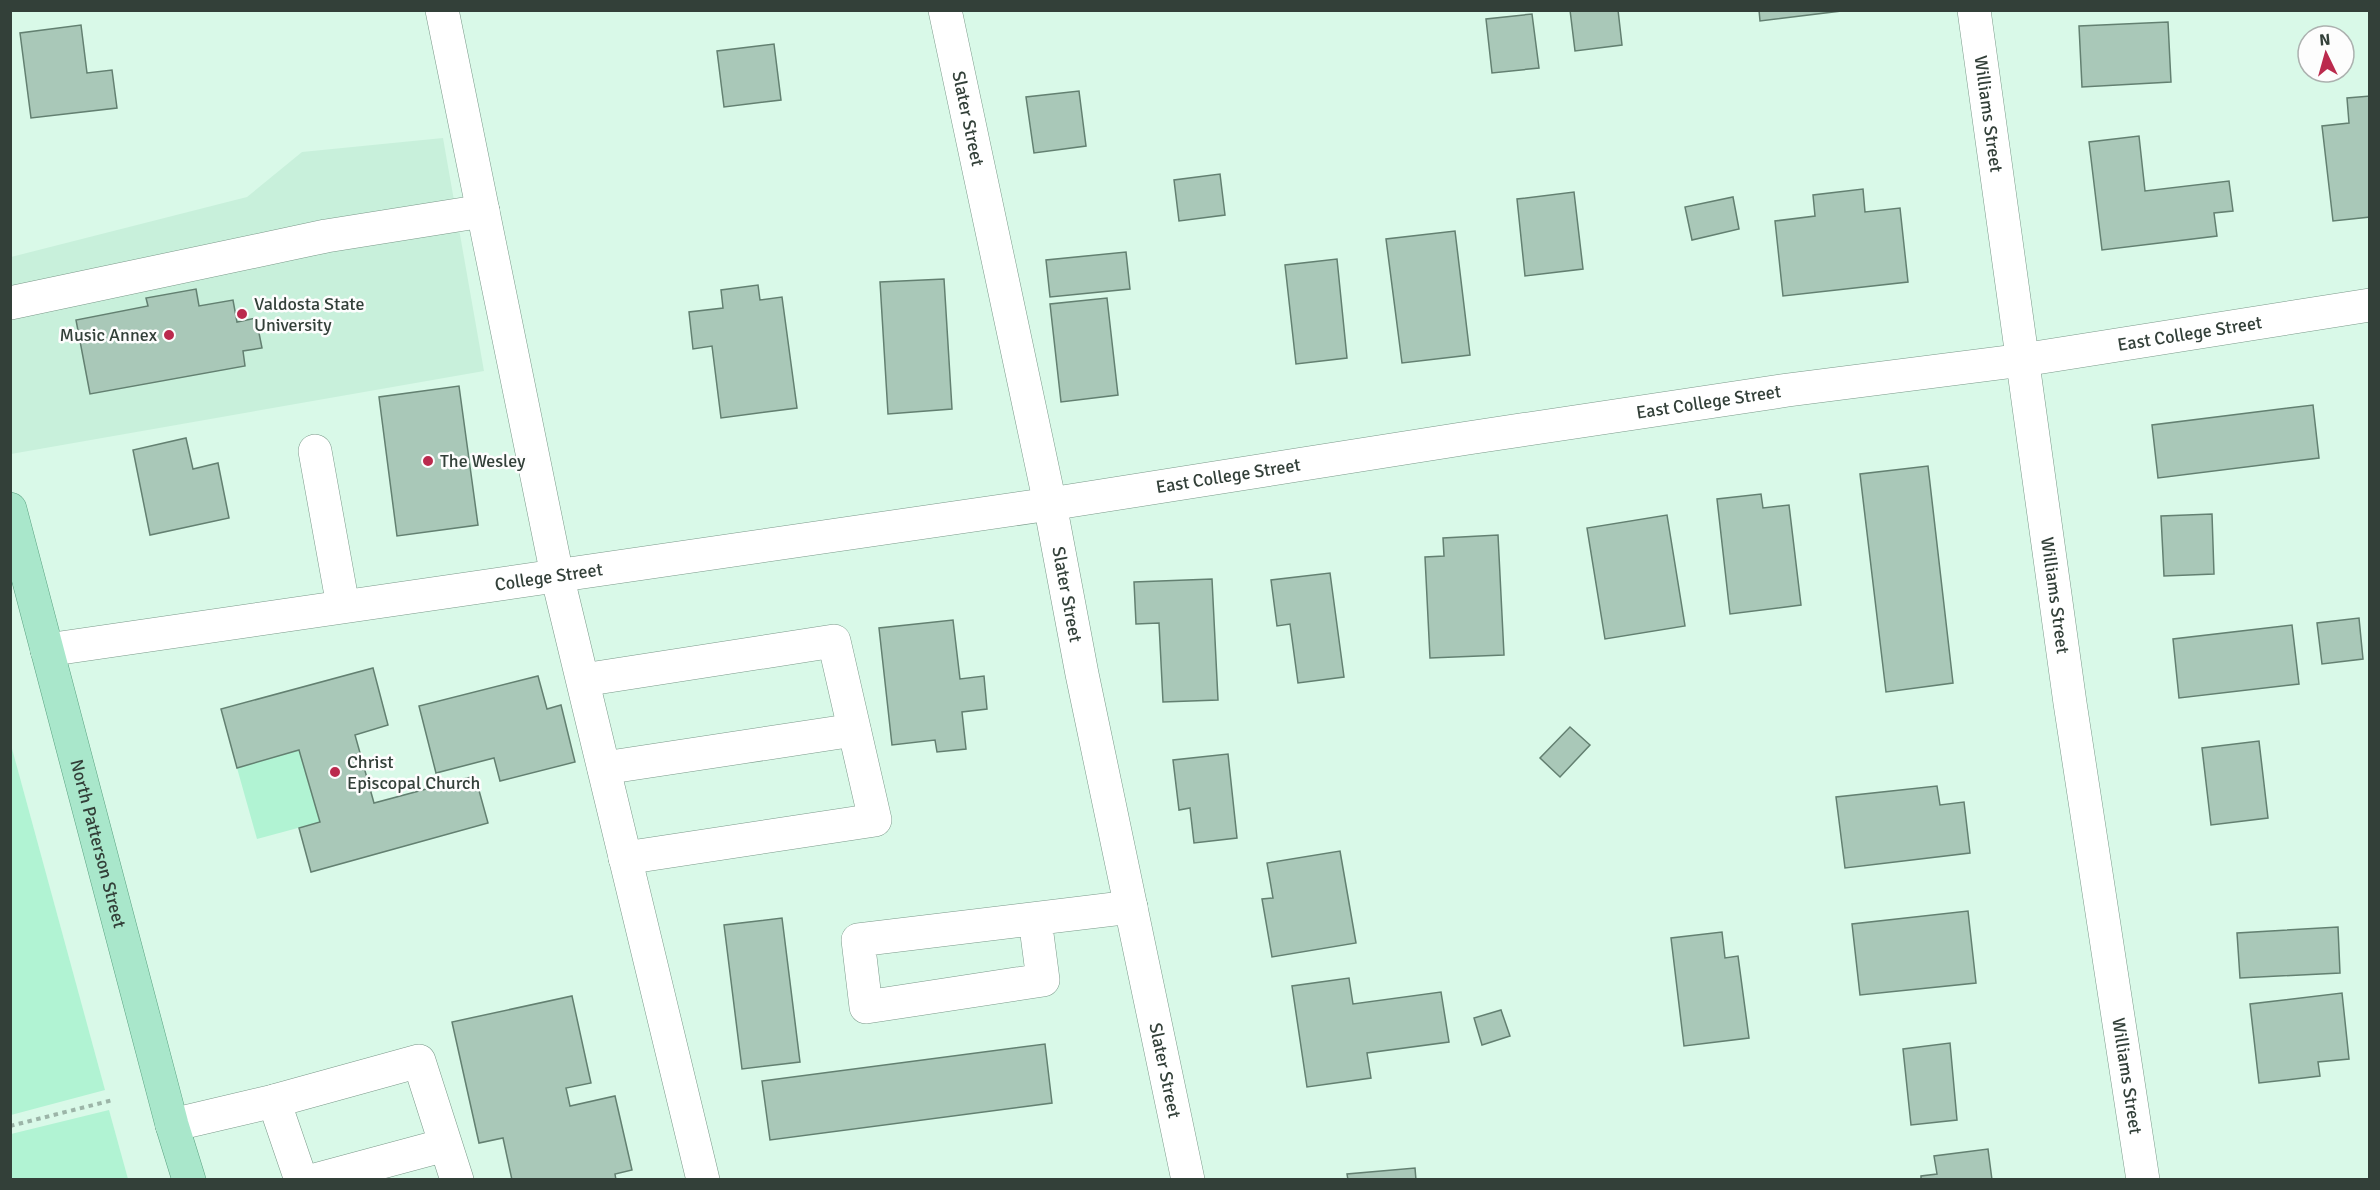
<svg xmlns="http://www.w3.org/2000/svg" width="2380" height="1190" font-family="Signika,sans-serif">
<rect width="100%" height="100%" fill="#d9f9e8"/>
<polygon fill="#c8f0db" points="443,138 484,371 11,454 11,257 247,197 302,152"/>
<g fill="#b1f3d3">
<polygon points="11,745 105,1090 11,1115 10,1115"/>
<polygon points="299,750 320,822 257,839 237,768"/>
<polygon points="109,1110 128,1179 11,1179 11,1134"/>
</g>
<g fill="#a9c8b8" stroke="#638071" stroke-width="1.5">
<polygon points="1570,10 1618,10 1622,45 1575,51"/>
<polygon points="1759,10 1841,10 1841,11 1760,21"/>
<polygon points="1532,14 1539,68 1492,73 1486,19"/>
<polygon points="2168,22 2171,82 2082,87 2079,26"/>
<polygon points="81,25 87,73 112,70 117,108 31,118 20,33"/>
<polygon points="774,44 781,100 724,107 717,51"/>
<polygon points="1079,91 1086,146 1034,153 1026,97"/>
<polygon points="2370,96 2370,217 2333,221 2322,126 2349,123 2347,98"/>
<polygon points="2139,136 2145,191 2229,181 2233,211 2214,213 2217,236 2102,250 2089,142"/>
<polygon points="1220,174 1225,215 1179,221 1174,180"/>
<polygon points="1863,189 1865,212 1900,208 1908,282 1783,296 1775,221 1815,216 1813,195"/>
<polygon points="1574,192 1583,269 1525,276 1517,199"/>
<polygon points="1733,197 1739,229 1692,240 1685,207"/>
<polygon points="1455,231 1470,355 1402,363 1386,239"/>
<polygon points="1126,252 1130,289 1050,297 1046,260"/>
<polygon points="1337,259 1347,358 1296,364 1285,265"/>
<polygon points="944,279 952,409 888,414 880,282"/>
<polygon points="758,285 760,300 782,297 797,408 721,418 712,346 693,349 689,312 723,308 721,290"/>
<polygon points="196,289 199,306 233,300 237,322 256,318 262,348 243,351 245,366 90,394 76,320 148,306 146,298"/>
<polygon points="1107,298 1118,395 1061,402 1050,304"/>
<polygon points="459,386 478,525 397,536 379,397"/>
<polygon points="2313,405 2319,458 2158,478 2152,425"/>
<polygon points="186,438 193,469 218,463 229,518 150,535 133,450"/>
<polygon points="1928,466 1953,683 1886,692 1860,474"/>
<polygon points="1761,494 1763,508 1789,505 1801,605 1730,614 1717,499"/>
<polygon points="2212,514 2214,574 2164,576 2161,516"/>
<polygon points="1667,515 1685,626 1605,639 1587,528"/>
<polygon points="1498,535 1504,655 1430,658 1425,557 1444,556 1443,538"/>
<polygon points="1330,573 1344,677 1298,683 1290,624 1277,626 1271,580"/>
<polygon points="1212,579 1218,700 1163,702 1159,623 1136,624 1134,582"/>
<polygon points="2359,618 2363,659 2322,664 2317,623"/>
<polygon points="953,620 960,679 984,676 987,709 962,712 966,749 937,752 935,740 892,745 879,628"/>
<polygon points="2292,625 2299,684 2179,698 2173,639"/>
<polygon points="373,668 388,725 355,735 374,803 475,776 488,823 311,872 299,828 320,822 299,750 237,768 221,709"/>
<polygon points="538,676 547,709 561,705 575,762 500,781 494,758 436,773 419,706"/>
<polygon points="1570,727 1590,745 1560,777 1540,758"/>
<polygon points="2259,741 2268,818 2211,825 2202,748"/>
<polygon points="1228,754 1237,838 1194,843 1190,808 1179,810 1173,760"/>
<polygon points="1937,786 1940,805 1964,802 1970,853 1845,868 1836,797"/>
<polygon points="1340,851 1356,943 1272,957 1262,899 1273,898 1267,863"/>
<polygon points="1968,911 1976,983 1860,995 1852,924"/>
<polygon points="782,918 800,1062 742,1069 724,925"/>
<polygon points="2338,927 2340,973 2240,978 2237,933"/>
<polygon points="1722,932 1725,958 1738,956 1749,1038 1684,1046 1671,938"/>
<polygon points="1349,978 1353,1004 1441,992 1449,1042 1367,1053 1371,1078 1307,1087 1292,986"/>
<polygon points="2342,993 2349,1059 2318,1062 2320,1076 2259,1083 2250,1004"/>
<polygon points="572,996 591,1083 566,1088 570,1106 615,1096 632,1170 615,1174 616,1180 512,1180 503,1138 479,1143 452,1022"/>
<polygon points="1501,1010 1510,1036 1482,1045 1474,1018"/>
<polygon points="1950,1043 1957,1120 1911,1125 1903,1049"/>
<polygon points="1045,1044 1052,1103 770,1140 762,1081"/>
<polygon points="1988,1149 1992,1180 1921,1180 1921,1176 1937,1174 1934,1156"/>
<polygon points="1415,1168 1416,1180 1348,1180 1347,1174"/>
</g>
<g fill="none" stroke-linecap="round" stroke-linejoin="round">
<defs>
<g id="minor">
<polyline points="442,10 557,575 703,1180"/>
<path id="s1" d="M945,10l105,494 32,170 106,506"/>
<path id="s2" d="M1974,10l96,693 73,477"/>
<polyline points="10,303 326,236 483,211"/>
<polyline points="315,451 343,606"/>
<path id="s3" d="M47,650l1003,-146 418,-66 320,-48 235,-30 347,-55"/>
<polyline points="583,680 834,641 875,820 625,858"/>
<polyline points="604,768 854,730"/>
<polyline points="1035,919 1043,980 866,1007 858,940 1131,907"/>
<polyline points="274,1101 301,1180"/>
<polyline points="172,1125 274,1101 419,1061 457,1180"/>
<polyline points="315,1180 445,1145"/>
</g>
<g id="major">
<path id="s4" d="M10,509l162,616 17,55"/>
</g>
</defs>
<use href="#minor" stroke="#7b998a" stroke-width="34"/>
<use href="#major" stroke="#5ba282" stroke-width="34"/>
<polyline stroke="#9cb5a8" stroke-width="4" stroke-dasharray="4.5 4.5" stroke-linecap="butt" points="10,1126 113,1100"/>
<use href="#minor" stroke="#fff" stroke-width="33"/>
<use href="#major" stroke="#a9e7cb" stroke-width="33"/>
</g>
<g fill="#bb2a4d" stroke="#fdfdfd" stroke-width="2">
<circle cx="242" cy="314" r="6"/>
<circle cx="169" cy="335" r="6"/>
<circle cx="428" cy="461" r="6"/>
<circle cx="335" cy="772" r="6"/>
</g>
<g text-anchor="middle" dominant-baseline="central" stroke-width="5" stroke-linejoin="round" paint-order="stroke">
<g font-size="18" fill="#334039" stroke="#fdfdfd">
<text stroke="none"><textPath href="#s2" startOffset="105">Williams Street</textPath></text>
<text stroke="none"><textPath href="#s1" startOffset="111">Slater Street</textPath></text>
<text stroke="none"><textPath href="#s3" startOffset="2166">East College Street</textPath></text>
<text stroke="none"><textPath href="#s3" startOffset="1680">East College Street</textPath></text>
<text stroke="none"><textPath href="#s3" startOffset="1194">East College Street</textPath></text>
<text stroke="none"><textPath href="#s3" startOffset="507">College Street</textPath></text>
<text stroke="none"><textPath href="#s1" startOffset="597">Slater Street</textPath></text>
<text stroke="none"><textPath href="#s2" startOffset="591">Williams Street</textPath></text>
<text stroke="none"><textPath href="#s4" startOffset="346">North Patterson Street</textPath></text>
<text stroke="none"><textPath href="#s1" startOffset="1083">Slater Street</textPath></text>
<text stroke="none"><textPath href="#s2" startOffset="1077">Williams Street</textPath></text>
</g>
<g font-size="18" fill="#334039" stroke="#fdfdfd" text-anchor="start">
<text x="254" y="304">Valdosta State<tspan x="254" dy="21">University</tspan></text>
<text x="157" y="335" text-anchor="end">Music Annex</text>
<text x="440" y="461">The Wesley</text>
<text x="347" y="762">Christ<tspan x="347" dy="21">Episcopal Church</tspan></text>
</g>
</g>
<rect width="2380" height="1190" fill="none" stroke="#334039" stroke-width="24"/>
<g transform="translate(2326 54) rotate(355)"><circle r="28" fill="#fdfdfd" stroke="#acb1af" stroke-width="1.5"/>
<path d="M0-4.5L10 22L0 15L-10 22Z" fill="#bb2a4d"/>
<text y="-9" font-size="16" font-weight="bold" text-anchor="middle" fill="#334039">N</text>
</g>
</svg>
